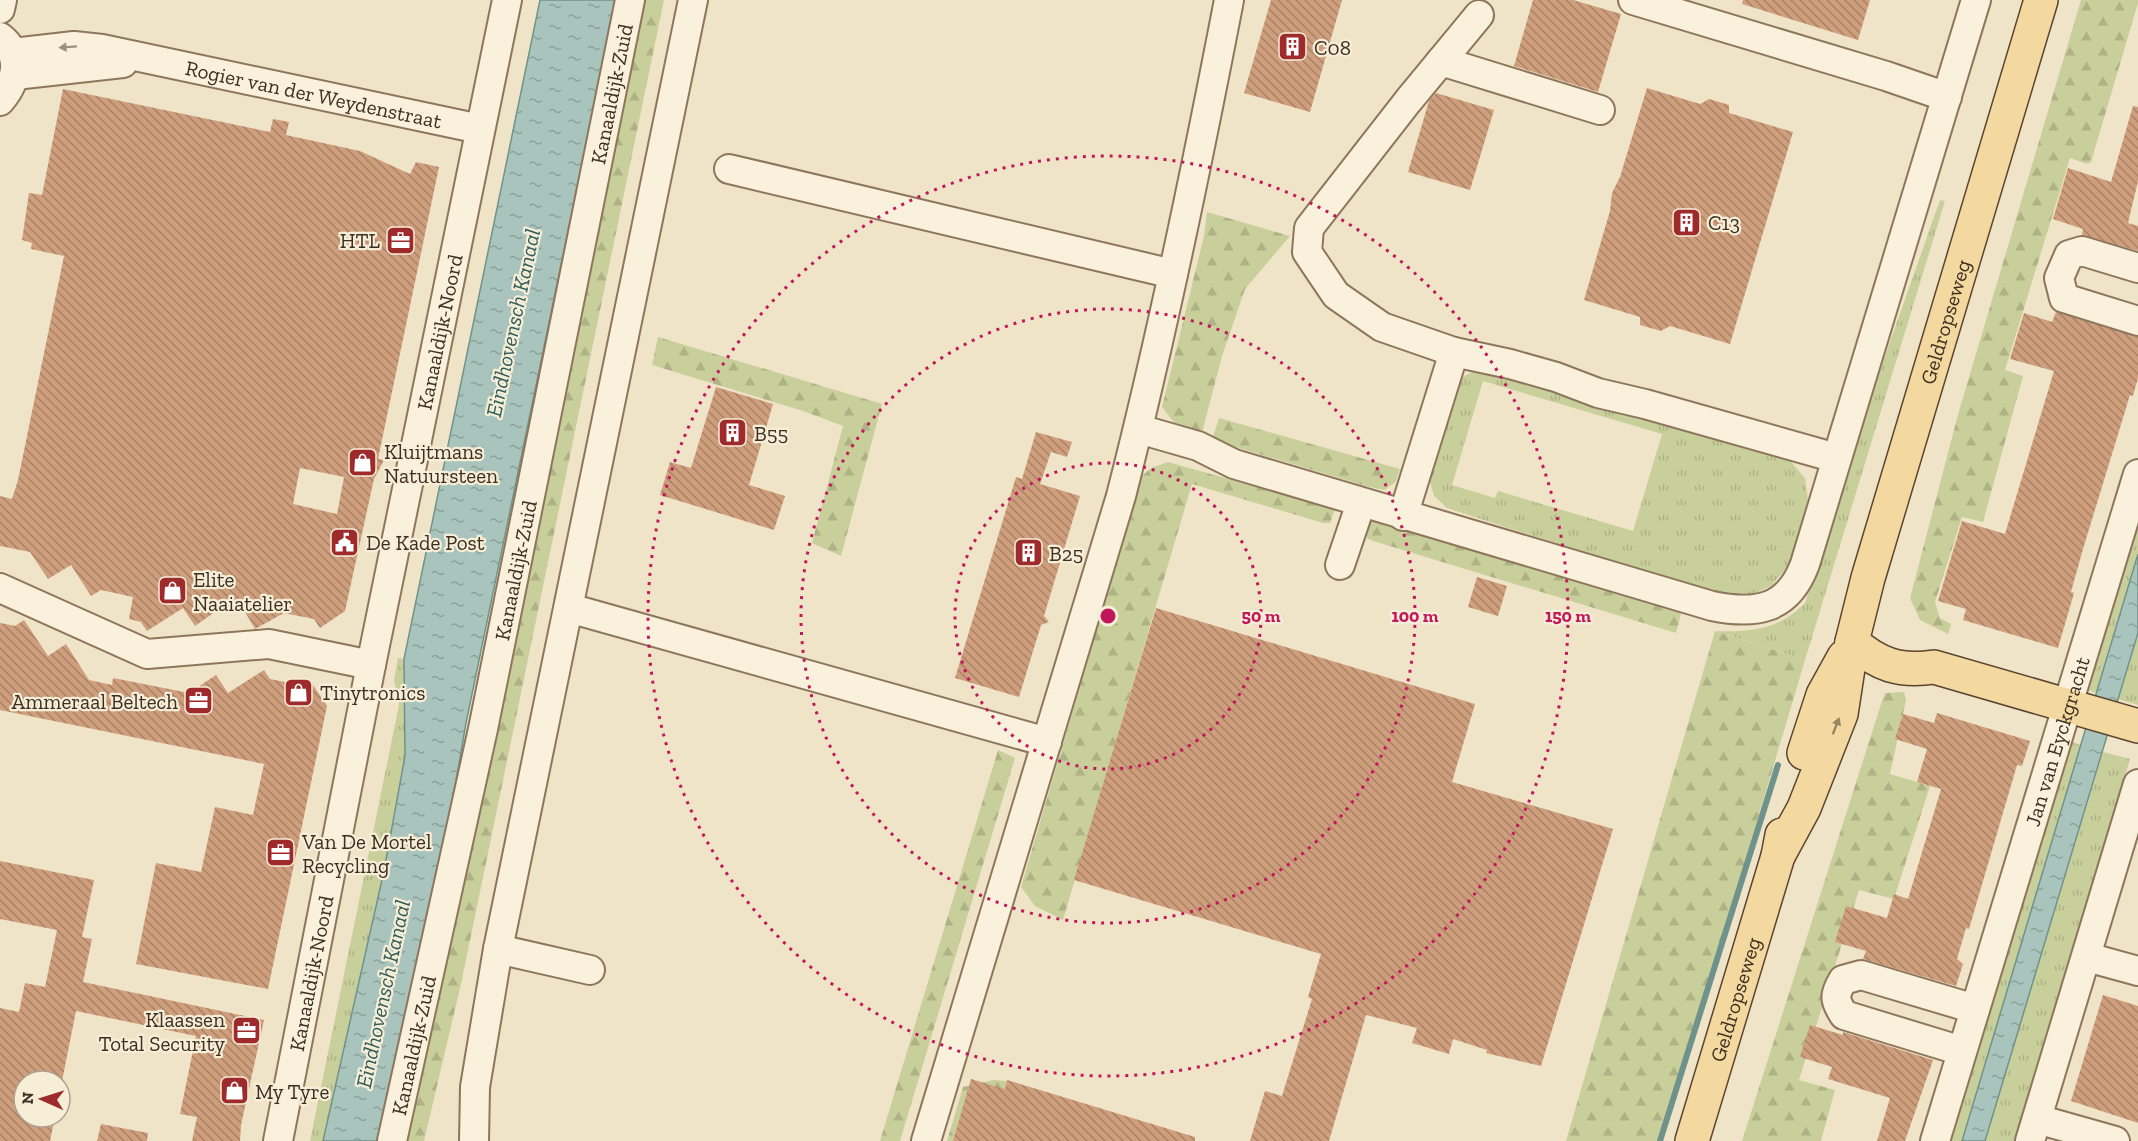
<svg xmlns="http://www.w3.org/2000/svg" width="2138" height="1141" font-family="'Zilla Slab',serif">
<defs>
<pattern id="grass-tufts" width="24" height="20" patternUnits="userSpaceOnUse" patternTransform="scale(1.5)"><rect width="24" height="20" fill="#c9cf9b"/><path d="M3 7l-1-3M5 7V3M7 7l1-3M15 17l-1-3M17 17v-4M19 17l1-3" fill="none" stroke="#aeb285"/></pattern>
<pattern id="forest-firs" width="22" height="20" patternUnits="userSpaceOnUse" patternTransform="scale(1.5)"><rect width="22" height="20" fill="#c9cf9b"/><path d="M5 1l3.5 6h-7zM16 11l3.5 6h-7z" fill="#aeb285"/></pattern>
<pattern id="water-ripples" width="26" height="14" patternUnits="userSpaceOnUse" patternTransform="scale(1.5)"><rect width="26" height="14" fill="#a9c4bc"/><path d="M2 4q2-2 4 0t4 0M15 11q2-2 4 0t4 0" fill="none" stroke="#8ba098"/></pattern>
<pattern id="building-back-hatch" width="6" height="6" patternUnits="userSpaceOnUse" patternTransform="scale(1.5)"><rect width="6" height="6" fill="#cf9f7d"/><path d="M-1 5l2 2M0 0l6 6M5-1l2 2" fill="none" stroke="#a98266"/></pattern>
</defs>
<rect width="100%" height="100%" fill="#f0e4c8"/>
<g fill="url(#grass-tufts)" fill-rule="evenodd">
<path d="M1940,200l5,1 -140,459 -90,-29c37,1 63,-1 90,-28l62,-196z"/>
<path d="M1483,367l287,83 21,12 14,16 3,22 -17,63 -20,23 -18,8 -19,5 -23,-5 -264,-86 -13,-12 -7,-25 27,-85 10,-10zM1483,381l179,53 -29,97 -135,-40 -3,7 -43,-13z"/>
<polygon points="2138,491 2138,554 2097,693 2083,689"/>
<polygon points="2138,633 2138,705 2118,699"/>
<polygon points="398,658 404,659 405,756 384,871 323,1141 310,1141 399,705 394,680"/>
<polygon points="2069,741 2081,745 1962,1141 1943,1141"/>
<polygon points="2103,752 2130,759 2016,1141 1985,1141"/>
</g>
<g fill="url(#forest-firs)">
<polygon points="638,0 664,0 461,984 424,1141 399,1141"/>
<polygon points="2081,0 2138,0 2138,3 2091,162 2087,164 2070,158 2005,370 2023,376 1983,522 1962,517 1935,602 1940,618 1951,624 1948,634 1920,620 1910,598 1959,411"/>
<polygon points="1207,212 1290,236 1245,289 1222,356 1202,433 1179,429 1162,407 1204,236"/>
<polygon points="658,337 882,404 841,556 812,543 843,426 803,411 652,365"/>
<polygon points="1219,418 1400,469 1396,481 1385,490 1369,487 1212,440"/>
<polygon points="1168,462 1335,509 1330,523 1323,523 1192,484 1063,920 1035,906 1021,887 1142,476 1151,468"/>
<polygon points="1370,518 1682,610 1676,633 1370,540 1367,538 1366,530"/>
<polygon points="1715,631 1805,660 1662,1141 1566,1141"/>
<polygon points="1904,692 1906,700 1890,774 1930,786 1894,899 1859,890 1799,1080 1835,1090 1821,1141 1742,1141 1881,704 1885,693"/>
<polygon points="998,750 1015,758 900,1141 880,1141"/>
<polygon points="993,1080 1007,1081 989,1141 947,1141 963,1087"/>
</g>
<g fill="url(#water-ripples)" stroke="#6f938a" stroke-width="1.5">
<polygon points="540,0 616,0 466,723 436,898 377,1141 323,1141 384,871 405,756 404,659"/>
<polygon points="2138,554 2138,633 1985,1141 1962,1141"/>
</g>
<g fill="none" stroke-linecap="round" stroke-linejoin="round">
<polyline stroke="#6f938a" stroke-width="6" points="1660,1141 1778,765"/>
</g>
<g fill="url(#building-back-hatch)" fill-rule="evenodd">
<polygon points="1271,0 1342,0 1310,112 1244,93"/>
<polygon points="1533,0 1573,0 1621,14 1598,92 1514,66"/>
<polygon points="1743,0 1870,0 1858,40 1742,4"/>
<polygon points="1647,88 1700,104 1709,99 1729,105 1729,113 1793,132 1730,344 1670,326 1661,331 1640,325 1640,317 1584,300 1610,211 1612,193 1620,177"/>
<path d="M63,89l207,43 3,-13 16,3 -3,13 74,16 50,23 6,-12 23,5 -61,292 6,1 -10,19 -29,132 -25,17 -6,-9 -30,-6 -29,16 -10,-17 -23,-5 -27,19 -12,-18 -36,23 -6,-9 -12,-3 4,-22 -32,-7 -10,6 -20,-31 -23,14 -18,-27 -30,-6v-50l12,3 6,-19 46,-224 -33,-7 1,-6 -10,-3 7,-47 13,2zM300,468l44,9 -7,37 -44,-10z"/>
<polygon points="1436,93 1494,110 1470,190 1408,172 1429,101"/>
<polygon points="2133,106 2138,107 2138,181 2128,223 2138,226 2138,251 2082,235 2083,229 2053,219 2068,168 2111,182"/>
<polygon points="2056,312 2138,337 2138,378 2133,396 2130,395 2083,549 2071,592 2074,593 2058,648 1963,620 1966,609 1938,601 1962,521 2005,534 2054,371 2010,359 2024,313 2052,322"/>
<polygon points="716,387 773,404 749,485 785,496 774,530 660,495 670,462 691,468"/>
<polygon points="1036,432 1072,442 1067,457 1051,452 1040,484 1080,496 1044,616 1049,622 1041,625 1019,697 955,678 1016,477 1022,479"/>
<polygon points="1477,577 1507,586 1498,616 1468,607"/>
<polygon points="1156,608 1475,704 1452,782 1613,829 1541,1066 1486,1053 1487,1050 1453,1039 1449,1054 1412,1043 1417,1028 1366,1015 1329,1141 1250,1141 1265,1091 1282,1096 1312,999 1308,997 1321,954 1074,880"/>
<polygon points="24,620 48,656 66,644 89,680 112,685 113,678 189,693 216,675 228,693 264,670 270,679 300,685 309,679 327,706 268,989 136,964 156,863 201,872 215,807 253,815 264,764 0,710 0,623 15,626"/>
<polygon points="1937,713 2030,741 2022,766 2017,765 1969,929 1966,928 1957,959 1963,964 1956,986 1863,959 1866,951 1835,942 1846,906 1887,918 1894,894 1908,899 1941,789 1917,782 1927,749 1895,739 1903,714 1934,723"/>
<polygon points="0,861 94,880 82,937 92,939 83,982 264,1020 241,1125 240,1141 192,1141 197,1117 180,1114 196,1036 76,1011 62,1081 24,1081 24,1117 55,1117 50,1141 0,1141 0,1008 19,1012 25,983 45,987 57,930 0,919"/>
<polygon points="2103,995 2138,1006 2138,1123 2071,1101"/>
<polygon points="1810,1025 1843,1035 1843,1032 1933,1060 1905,1141 1877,1141 1890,1098 1828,1079 1832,1067 1800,1057"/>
<polygon points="971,1079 1005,1089 1007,1080 1195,1137 1195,1141 953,1141"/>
<polygon points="101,1124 148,1133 147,1141 97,1141"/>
</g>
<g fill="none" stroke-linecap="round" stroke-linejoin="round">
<defs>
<g id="minor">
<polyline points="1633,0 1886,76 1947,97"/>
<polyline points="0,9 2,0"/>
<polyline points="1479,15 1408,101 1309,228 1307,252 1336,295 1382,327 1454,352 1510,364 1556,377 1598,393 1645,404 1836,458"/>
<path d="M0,37c23,18 17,44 0,64"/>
<path id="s1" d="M13,53l61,-7 28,3 378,80"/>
<polyline points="1441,61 1600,110"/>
<polyline points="15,75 123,63"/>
<polyline points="729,169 1173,274"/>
<polyline points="2138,268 2082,251 2069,255 2059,278 2064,298 2138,321"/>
<path d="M1139,429l59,17 36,18 478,142c44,9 76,4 93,-42l171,-564"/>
<polyline points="1403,516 1454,352"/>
<polyline points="1340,565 1361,503"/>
<polyline points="0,588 147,654 269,644 371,665"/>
<polyline points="569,608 1047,742"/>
<polyline points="498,949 590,970"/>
<polyline points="2087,957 2138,971"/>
<path d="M1962,1051l-118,-36c-10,-15 -10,-20 -1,-35l18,-5 114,34"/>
<polyline points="2037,1119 2115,1141"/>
<path id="s2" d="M278,1141l93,-476 136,-665"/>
<path id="s3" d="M392,1141l91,-412 147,-729"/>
<polyline points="474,1141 475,1087 498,949 693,0"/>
<path d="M926,1141l195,-645c42,-164 76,-330 108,-496"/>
<path id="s4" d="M1935,1141l203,-667"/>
<polyline points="2030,1141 2138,784"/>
</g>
<g id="major">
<path d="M1852,642c27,23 47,30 82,25l204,59"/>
<polyline points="1804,753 1823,695 1844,657"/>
<path id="s5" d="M1778,856l26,-48 37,-94 11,-72 16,-64 173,-578"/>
<path id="s6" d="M1692,1141l86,-285 4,-21"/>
</g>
</defs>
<use href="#minor" stroke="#8d765c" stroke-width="32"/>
<use href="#major" stroke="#5b4430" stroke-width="36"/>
<use href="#minor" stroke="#faf1dc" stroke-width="28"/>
<use href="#major" stroke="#f3d9a0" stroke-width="33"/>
</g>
<defs><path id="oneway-solid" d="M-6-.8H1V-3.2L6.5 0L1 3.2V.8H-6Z" transform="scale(1.5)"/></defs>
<use fill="#9c907e" href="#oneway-solid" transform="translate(68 47) rotate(176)"/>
<use fill="#988460" href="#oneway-solid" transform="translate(1836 726) rotate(-69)"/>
<g fill="none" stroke="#c2185b" stroke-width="3" stroke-dasharray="3 6">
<circle cx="1108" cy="616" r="153"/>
<circle cx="1108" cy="616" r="307"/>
<circle cx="1108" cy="616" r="460"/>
</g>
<defs>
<symbol id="building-square" viewBox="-11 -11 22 22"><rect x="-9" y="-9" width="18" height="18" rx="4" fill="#9e2a2b" stroke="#f7eed8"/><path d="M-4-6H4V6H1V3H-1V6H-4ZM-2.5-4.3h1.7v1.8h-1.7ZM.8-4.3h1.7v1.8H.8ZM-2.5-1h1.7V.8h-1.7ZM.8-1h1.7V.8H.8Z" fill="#fff"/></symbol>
<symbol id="office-square" viewBox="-11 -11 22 22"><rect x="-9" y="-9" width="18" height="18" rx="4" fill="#9e2a2b" stroke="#f7eed8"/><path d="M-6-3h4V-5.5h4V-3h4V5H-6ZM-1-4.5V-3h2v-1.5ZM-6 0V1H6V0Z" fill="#fff"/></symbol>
<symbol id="shop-square" viewBox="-11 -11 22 22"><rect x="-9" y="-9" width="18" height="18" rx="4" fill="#9e2a2b" stroke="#f7eed8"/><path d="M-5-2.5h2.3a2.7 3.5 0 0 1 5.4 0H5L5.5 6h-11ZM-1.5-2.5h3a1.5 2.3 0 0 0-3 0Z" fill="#fff"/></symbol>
<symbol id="civic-square" viewBox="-11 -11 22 22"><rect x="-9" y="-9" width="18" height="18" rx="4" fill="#9e2a2b" stroke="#f7eed8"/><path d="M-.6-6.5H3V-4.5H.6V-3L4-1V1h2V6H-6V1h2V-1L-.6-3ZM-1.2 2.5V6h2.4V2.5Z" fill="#fff"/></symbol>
</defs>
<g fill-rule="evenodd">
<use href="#building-square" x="1276" y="30" width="33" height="33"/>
<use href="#building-square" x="1670" y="206" width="33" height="33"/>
<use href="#office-square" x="384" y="224" width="33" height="33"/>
<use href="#building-square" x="716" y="416" width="33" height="33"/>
<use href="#shop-square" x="346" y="446" width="33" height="33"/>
<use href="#civic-square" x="328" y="526" width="33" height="33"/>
<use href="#building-square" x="1012" y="536" width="33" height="33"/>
<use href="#shop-square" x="156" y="574" width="33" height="33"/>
<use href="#shop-square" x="282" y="676" width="33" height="33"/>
<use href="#office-square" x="182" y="684" width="33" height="33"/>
<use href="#office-square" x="264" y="836" width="33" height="33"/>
<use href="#office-square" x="230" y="1014" width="33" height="33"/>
<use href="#shop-square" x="218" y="1074" width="33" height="33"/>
</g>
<g text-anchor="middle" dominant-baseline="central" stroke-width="4.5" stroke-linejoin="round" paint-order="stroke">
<g font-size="21" fill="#3d2e20" stroke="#f7eed8" text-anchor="start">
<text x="1314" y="47">C08</text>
<text x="1708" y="222">C13</text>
<text x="380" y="240" text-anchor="end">HTL</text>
<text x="754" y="433">B55</text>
<text x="384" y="451">Kluijtmans<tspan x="384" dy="24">Natuursteen</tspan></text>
<text x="366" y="542">De Kade Post</text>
<text x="1049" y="553">B25</text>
<text x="193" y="579">Elite<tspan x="193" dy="24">Naaiatelier</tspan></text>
<text x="320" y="692">Tinytronics</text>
<text x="178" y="701" text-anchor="end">Ammeraal Beltech</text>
<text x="302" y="841">Van De Mortel<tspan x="302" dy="24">Recycling</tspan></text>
<text x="225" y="1019" text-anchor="end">Klaassen<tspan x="225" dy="24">Total Security</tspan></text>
<text x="255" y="1091">My Tyre</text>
</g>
<g font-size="21" fill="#3d2e20" stroke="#f7eed8">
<text stroke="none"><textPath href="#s1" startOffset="306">Rogier van der Weydenstraat</textPath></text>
<text stroke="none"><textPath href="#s3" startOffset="1070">Kanaaldijk-Zuid</textPath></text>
<text stroke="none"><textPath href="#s5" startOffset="562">Geldropseweg</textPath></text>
<text stroke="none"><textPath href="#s2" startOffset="825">Kanaaldijk-Noord</textPath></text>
<text stroke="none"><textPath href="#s3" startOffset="584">Kanaaldijk-Zuid</textPath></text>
<text stroke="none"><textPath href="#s4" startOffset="418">Jan van Eyckgracht</textPath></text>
<text stroke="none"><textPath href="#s2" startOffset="171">Kanaaldijk-Noord</textPath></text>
<text stroke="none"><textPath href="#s6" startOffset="148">Geldropseweg</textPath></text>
<text stroke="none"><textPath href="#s3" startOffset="98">Kanaaldijk-Zuid</textPath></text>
</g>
<g font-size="22" font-style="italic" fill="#2f5d5a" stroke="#f7eed8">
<text transform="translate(513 323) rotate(-78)">Eindhovensch Kanaal</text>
<text transform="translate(383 994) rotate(-78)">Eindhovensch Kanaal</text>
</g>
</g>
<circle cx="1108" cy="616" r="9" fill="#c2185b" stroke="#f7eed8" stroke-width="3"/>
<g font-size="18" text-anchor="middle" font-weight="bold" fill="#c2185b" stroke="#f7eed8" stroke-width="4.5" stroke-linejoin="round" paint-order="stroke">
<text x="1261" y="622">50 m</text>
<text x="1415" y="622">100 m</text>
<text x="1568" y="622">150 m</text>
</g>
<g transform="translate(42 1099) rotate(273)"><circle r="28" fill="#f7eed8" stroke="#ada18e" stroke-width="1.5"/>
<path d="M0-4.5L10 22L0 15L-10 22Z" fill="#9e2a2b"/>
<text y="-9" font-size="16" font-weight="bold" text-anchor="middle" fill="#3d2e20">N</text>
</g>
</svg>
